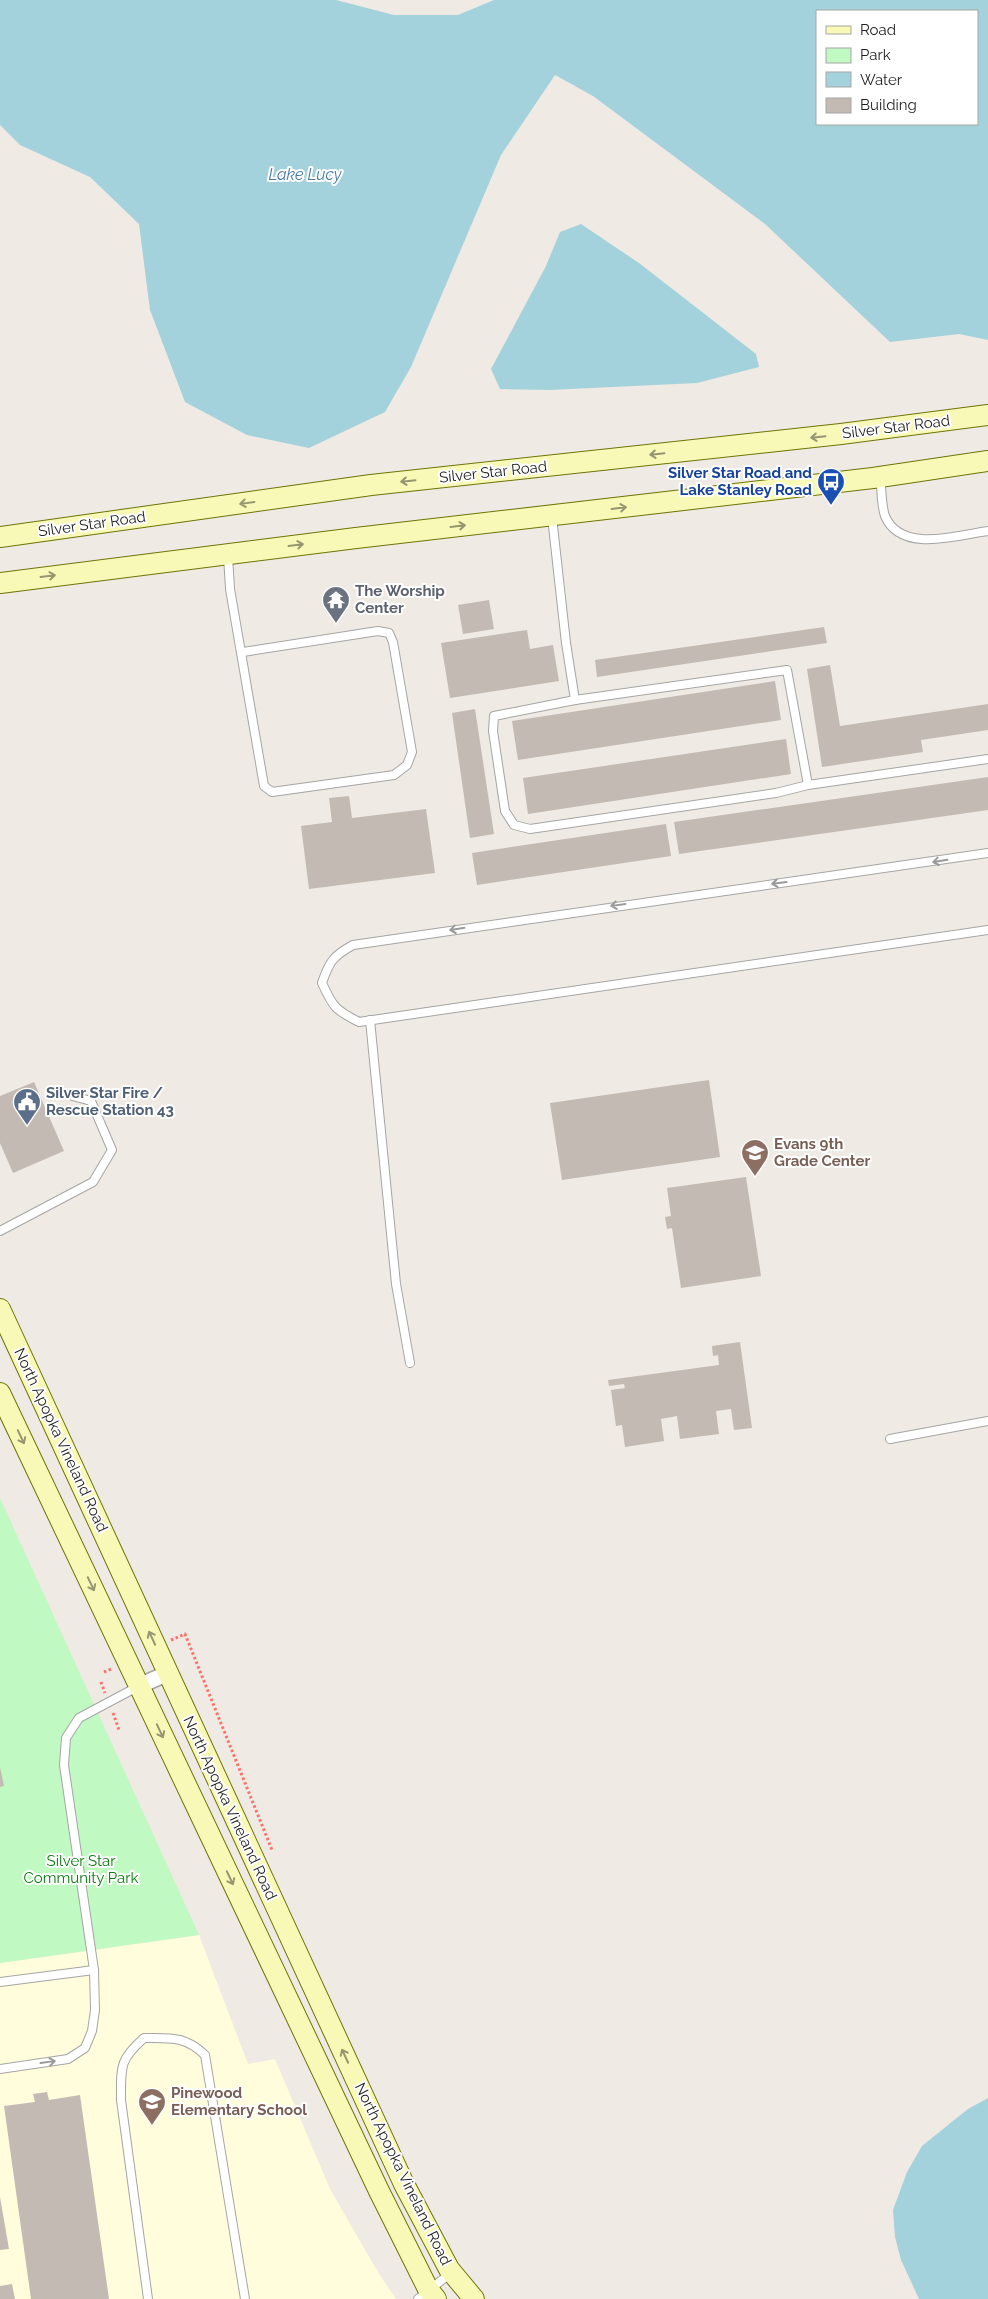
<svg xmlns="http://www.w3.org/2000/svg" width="988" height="2299" font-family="Raleway,sans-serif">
<rect width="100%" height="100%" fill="#efeae3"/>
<polygon fill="#fffddc" points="199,1935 248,2064 275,2059 330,2189 379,2274 396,2299 0,2299 0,1963"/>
<polygon fill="#c0f9c2" points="0,1498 199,1935 0,1963"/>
<g fill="#a4d2dc" fill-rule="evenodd">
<path d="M0,0h336l58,15h64l36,-15h494v340l-29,-6 -69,8 -125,-118 -172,-128 -38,-21 -54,80 -90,212 -26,45 -76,36 -62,-13 -62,-33 -35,-92 -11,-86 -49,-47 -70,-32 -20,-20zM977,11v113h-160v-113z"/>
<polygon points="581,224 639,263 756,354 759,367 697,383 549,390 500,389 491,369 546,266 560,232"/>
<polygon points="988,2098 988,2299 919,2299 901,2260 895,2237 893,2210 907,2172 922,2146 968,2109"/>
</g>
<g fill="#c3bab3">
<polygon points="489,600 494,629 463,634 458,605"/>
<polygon points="824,627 827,643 597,677 595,660"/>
<polygon points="527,630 530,649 553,645 559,681 450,698 441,643"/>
<polygon points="830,665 840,726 988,704 988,730 921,740 923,752 822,767 807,669"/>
<polygon points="775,681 781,720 518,760 512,721"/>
<polygon points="475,709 494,834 470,838 452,713"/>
<polygon points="786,739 791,774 528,814 523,778"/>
<polygon points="988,777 988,810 679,854 674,822"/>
<polygon points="349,796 352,818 426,809 435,873 309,889 301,826 332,822 329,798"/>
<polygon points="666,824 671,856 477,885 472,853"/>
<polygon points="709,1080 720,1157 562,1180 550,1103"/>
<polygon points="34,1082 64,1151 13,1173 0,1143 0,1096"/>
<polygon points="746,1177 761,1276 681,1288 672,1228 667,1229 665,1217 671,1216 667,1188"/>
<polygon points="740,1342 752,1428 734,1430 731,1409 716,1411 719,1434 680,1439 677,1416 661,1419 664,1441 625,1447 622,1425 616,1426 611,1390 625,1388 624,1384 609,1386 608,1380 719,1365 718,1355 713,1356 712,1346"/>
<polygon points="0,1767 4,1786 0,1787"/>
<polygon points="47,2092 49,2100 80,2095 109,2299 31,2299 4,2106 35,2102 33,2094"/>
<polygon points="0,2197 9,2249 0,2250"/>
<polygon points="12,2284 15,2299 0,2299 0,2286"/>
</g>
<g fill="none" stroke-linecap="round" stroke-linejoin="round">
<defs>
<g id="lane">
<path d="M880,477c2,12 1,28 5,39 16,38 73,19 103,15"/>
<polyline points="552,517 566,643 575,700 787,670 808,785 988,759"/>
<polyline points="228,556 230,589 264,786 272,792 394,775 407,765 412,752 393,642 389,633 378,631 243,652"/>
<polyline points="575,700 494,716 493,731 505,811 514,825 530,829 776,793 808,785"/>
<path d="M988,853l-635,92c-20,11 -24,17 -31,38 11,24 13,27 37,39l629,-92"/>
<polyline points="370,1020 396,1284 410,1363"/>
<polyline points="0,1231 93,1182 112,1150 91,1101 69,1095"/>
<polyline points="890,1439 988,1421"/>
<polyline points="0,1982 94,1970"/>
<polyline points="0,2069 68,2059 85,2048 92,2031 95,2010 94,1970 64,1765 66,1738 79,1718 139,1686"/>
<path d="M148,2299l-27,-199c0,-33 -2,-40 23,-62 27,0 41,-2 61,17l40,244"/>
<polyline points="418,2299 452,2272"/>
</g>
<polyline id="street" points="139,1686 168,1673"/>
<g id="secondary">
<polyline points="0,537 371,485 841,434 988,415"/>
<polyline points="0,583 356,538 873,478 988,461"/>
<polyline points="0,1309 404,2184 449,2269 474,2299"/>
<polyline points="0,1393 379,2191 428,2289 436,2299"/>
</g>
</defs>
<use href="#lane" stroke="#a5a5a5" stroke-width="10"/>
<use href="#street" stroke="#a5a5a5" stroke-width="18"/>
<use href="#secondary" stroke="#6d7406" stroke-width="22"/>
<g stroke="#f9736b" stroke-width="3" stroke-dasharray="2.5 2.5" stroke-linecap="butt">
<polyline points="171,1640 185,1634 272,1850"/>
<polyline points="104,1672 111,1669"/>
<polyline points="101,1682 105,1693"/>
<polyline points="113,1713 119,1730"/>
</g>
<use href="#lane" stroke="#fff" stroke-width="8"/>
<use href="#street" stroke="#fff" stroke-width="15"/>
<use href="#secondary" stroke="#f9f9b7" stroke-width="20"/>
</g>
<defs><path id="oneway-shaft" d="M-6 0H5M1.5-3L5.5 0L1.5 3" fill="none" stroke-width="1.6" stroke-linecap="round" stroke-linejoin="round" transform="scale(1.25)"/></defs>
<g stroke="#969672">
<use href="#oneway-shaft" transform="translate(818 437) rotate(174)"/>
<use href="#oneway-shaft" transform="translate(657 454) rotate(174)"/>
<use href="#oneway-shaft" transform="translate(408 481) rotate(174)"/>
<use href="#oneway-shaft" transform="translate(247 503) rotate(172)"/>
<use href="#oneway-shaft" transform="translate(619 508) rotate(-7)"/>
<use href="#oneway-shaft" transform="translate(458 526) rotate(-7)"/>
<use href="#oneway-shaft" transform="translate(296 545) rotate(-7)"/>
<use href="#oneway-shaft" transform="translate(48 576) rotate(-7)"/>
<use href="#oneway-shaft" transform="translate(21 1437) rotate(65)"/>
<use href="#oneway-shaft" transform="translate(91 1584) rotate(65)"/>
<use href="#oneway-shaft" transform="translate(152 1638) rotate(-115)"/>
<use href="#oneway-shaft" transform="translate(160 1731) rotate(65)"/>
<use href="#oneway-shaft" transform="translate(230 1878) rotate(65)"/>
<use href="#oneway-shaft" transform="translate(345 2056) rotate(-115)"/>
</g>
<g stroke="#9a9a9a">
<use href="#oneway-shaft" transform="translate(940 861) rotate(171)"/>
<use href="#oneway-shaft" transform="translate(779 883) rotate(173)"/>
<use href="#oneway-shaft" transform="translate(618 905) rotate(172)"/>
<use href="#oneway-shaft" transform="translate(457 929) rotate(171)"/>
<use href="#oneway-shaft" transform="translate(48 2062) rotate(-8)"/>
</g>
<defs>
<symbol id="bus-pin" viewBox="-11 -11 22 30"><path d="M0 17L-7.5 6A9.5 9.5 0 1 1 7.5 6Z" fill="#1a4fb4" stroke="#fff"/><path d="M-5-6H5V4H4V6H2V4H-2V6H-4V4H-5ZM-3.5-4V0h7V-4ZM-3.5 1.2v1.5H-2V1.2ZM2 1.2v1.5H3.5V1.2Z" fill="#fff"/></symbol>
<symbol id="temple-pin" viewBox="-11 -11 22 30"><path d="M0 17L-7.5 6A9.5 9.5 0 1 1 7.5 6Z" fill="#6b7280" stroke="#fff"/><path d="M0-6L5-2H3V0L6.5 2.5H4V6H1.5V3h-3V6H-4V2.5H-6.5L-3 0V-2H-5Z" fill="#fff"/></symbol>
<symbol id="civic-pin" viewBox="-11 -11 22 30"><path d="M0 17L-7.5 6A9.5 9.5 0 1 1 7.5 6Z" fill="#5c6f8a" stroke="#fff"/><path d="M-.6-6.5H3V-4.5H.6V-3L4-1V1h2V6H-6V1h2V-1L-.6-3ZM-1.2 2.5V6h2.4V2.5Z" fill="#fff"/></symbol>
<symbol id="school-pin" viewBox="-11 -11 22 30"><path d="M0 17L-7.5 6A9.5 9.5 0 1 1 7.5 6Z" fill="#8d6e63" stroke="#fff"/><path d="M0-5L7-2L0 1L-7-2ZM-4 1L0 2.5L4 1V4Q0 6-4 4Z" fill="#fff"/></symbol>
</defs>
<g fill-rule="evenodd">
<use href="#bus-pin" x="815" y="466" width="32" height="43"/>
<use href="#temple-pin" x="320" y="584" width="32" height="43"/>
<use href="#civic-pin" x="11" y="1086" width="32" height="43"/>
<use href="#school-pin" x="739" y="1137" width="32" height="43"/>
<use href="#school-pin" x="136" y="2086" width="32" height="43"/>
</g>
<g text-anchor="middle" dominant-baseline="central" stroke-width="4" stroke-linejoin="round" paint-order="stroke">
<g font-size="15" fill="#1e1e1e" stroke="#fff">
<text transform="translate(896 427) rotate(-7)">Silver Star Road</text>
<text transform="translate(493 472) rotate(-6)">Silver Star Road</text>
<text transform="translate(92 524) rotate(-8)">Silver Star Road</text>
<text transform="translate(61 1440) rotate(65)">North Apopka Vineland Road</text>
<text transform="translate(230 1808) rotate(65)">North Apopka Vineland Road</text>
<text transform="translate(403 2174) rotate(64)">North Apopka Vineland Road</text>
</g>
<g font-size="15" font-weight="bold" fill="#164399" stroke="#fff" text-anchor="end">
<text x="812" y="473">Silver Star Road and<tspan x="812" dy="17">Lake Stanley Road</tspan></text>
</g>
<g font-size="15" font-weight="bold" fill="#5b616d" stroke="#fff" text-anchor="start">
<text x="355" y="591">The Worship<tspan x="355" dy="17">Center</tspan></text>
</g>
<g font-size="15" font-weight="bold" fill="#4e5e75" stroke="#fff" text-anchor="start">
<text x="46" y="1093">Silver Star Fire /<tspan x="46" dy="17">Rescue Station 43</tspan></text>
</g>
<g font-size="15" font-weight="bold" fill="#785e54" stroke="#fff" text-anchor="start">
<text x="774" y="1144">Evans 9th<tspan x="774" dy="17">Grade Center</tspan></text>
<text x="171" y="2093">Pinewood<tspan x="171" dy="17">Elementary School</tspan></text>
</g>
<g font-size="15" fill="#0c7b10" stroke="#fff">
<text x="81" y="1861">Silver Star<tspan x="81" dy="17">Community Park</tspan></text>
</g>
<g font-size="16" font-style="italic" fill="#487aa4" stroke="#fff">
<text x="305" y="174">Lake Lucy</text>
</g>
</g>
<rect x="816" y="10" width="162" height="115" fill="#ffffff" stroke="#a5a5a5"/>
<rect x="826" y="26" width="25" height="8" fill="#f9f9b7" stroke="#a5a5a5"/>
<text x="860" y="35" font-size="15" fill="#1e1e1e">Road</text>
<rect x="826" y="48" width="25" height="15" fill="#c0f9c2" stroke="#a5a5a5"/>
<text x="860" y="60" font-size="15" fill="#1e1e1e">Park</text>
<rect x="826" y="72" width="25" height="15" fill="#a4d2dc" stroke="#a5a5a5"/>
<text x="860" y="85" font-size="15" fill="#1e1e1e">Water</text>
<rect x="826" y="98" width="25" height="15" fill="#c3bab3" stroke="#a5a5a5"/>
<text x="860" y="110" font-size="15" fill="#1e1e1e">Building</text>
</svg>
